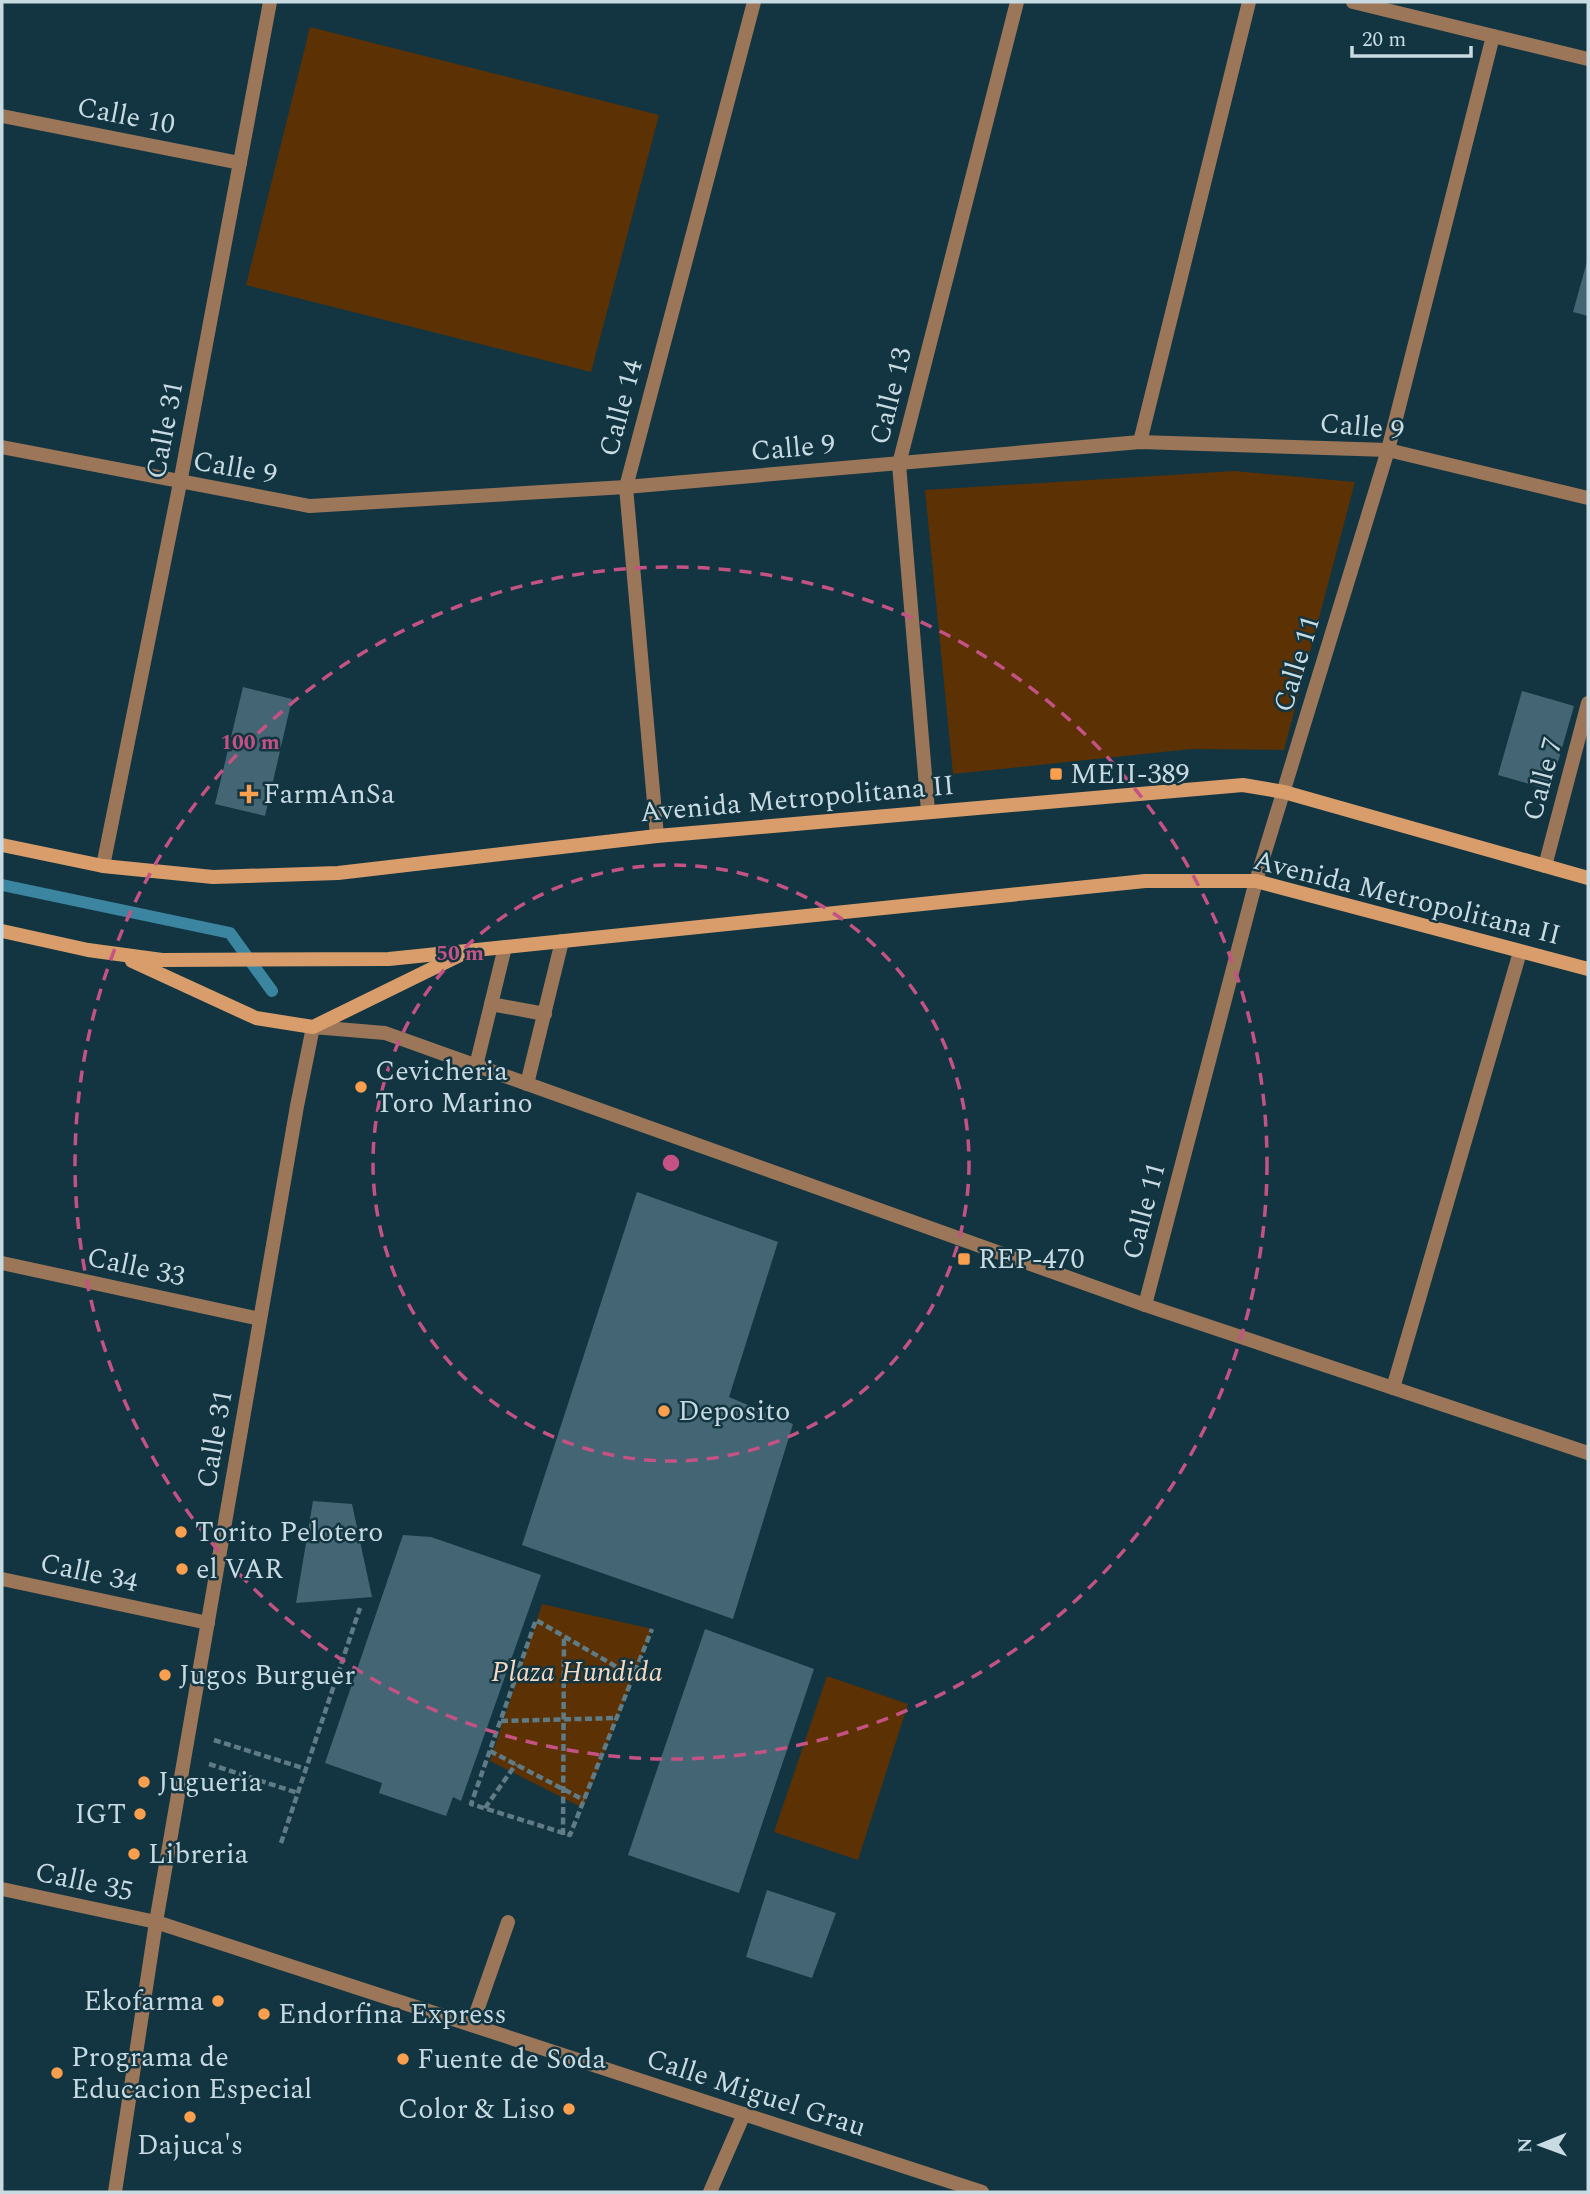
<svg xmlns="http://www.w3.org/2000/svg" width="1590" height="2194" font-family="Spectral,serif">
<rect width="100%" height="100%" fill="#123541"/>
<g fill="#5c3103">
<polygon points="310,27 659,115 591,372 246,285"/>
<polygon points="1235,471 1355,482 1284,750 1191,749 953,774 925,490"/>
<polygon points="542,1604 652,1629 583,1808 490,1761"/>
<polygon points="827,1676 908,1704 858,1860 774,1832"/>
</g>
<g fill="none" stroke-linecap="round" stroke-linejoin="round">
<polyline stroke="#3b85a0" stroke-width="12" points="2,885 230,933 272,991"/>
</g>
<g fill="#446674">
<polygon points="1588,258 1588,316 1573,312"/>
<polygon points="243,687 292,699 265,816 215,804"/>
<polygon points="1522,691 1574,706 1550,790 1498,775"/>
<polygon points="637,1192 778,1242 729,1397 793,1424 733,1619 522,1545"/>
<polygon points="313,1501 352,1504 372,1597 296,1603"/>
<polygon points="403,1535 431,1537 541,1575 461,1801 453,1797 446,1816 379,1793 382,1783 325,1763"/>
<polygon points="705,1629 814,1669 739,1893 628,1855"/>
<polygon points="767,1890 836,1913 812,1978 746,1957"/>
</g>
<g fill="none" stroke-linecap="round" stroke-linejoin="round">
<g stroke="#5f7b85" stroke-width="4.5" stroke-dasharray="7 3.5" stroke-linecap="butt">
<polyline points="634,1677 536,1620 471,1804 570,1835 652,1629"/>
<polyline points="501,1721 617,1718"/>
<polyline points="214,1740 306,1769"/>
<polyline points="490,1751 584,1800"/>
<polyline points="209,1764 298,1793"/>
<polyline points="485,1808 516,1764"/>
<polyline points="563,1835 564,1636"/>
<polyline points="281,1843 360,1608"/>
</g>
<g stroke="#9c7658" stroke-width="14">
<polyline points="491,1004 545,1014"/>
<polyline points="476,1066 505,947"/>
<polyline points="527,1084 562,941"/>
<polyline points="472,2025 508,1922"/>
</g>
<g stroke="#9c7658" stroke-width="14">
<polyline points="1353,2 1588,59"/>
<polyline points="2,116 240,163"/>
<polyline points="1140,442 1249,2"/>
<polyline points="2,447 310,506 626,487 1140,442 1388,450 1588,498"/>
<polyline points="928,811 899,464 1017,2"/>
<polyline points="657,836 626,487 754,2"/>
<polyline points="103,866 180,483 270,2"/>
<polyline points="1545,866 1588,703"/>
<polyline points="2,1263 260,1319"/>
<polyline points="1145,1305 1256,881 1388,450 1493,36"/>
<polyline points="1393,1388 1520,952"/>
<polyline points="2,1579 208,1623"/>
<polyline points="2,1889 156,1922 982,2192"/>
<polyline points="115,2192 156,1922 297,1106 313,1027 385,1033 1145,1305 1588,1453"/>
<polyline points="710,2192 744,2114"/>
</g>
<g stroke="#d99d6b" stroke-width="14">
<polyline points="2,845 103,866 213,877 338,873 657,836 1243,785 1284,792 1588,878"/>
<polyline points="2,931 88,950 162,960 389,959 1145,881 1256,881 1588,969"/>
<polyline points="132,961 256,1018 313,1027 460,955"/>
</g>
</g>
<g fill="none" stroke="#c45284" stroke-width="3.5" stroke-dasharray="12 9">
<circle cx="671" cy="1163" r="298"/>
<circle cx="671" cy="1163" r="596"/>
</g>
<g fill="#fa9f4e" stroke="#123541" stroke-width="2.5">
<rect x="1049" y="767" width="14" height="14" rx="3.5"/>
<path d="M245.5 783.5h7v7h7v7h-7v7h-7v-7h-7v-7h7z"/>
<circle cx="361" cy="1087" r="7"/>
<rect x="957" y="1252" width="14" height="14" rx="3.5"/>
<circle cx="664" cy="1411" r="7"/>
<circle cx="181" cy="1532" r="7"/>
<circle cx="182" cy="1569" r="7"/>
<circle cx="165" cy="1675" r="7"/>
<circle cx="144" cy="1782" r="7"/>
<circle cx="140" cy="1814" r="7"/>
<circle cx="134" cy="1854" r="7"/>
<circle cx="218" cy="2001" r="7"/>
<circle cx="264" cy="2014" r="7"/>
<circle cx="403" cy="2059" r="7"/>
<circle cx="57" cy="2073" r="7"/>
<circle cx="569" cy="2109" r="7"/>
<circle cx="190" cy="2117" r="7"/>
</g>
<g text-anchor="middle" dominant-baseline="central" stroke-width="5" stroke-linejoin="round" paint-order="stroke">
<g font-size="28" fill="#c8dae2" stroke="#123541">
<text transform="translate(126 116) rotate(11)">Calle 10</text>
<text transform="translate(891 396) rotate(-76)">Calle 13</text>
<text transform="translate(621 408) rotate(-75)">Calle 14</text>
<text transform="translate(1362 427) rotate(5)">Calle 9</text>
<text transform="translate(165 430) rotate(-79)">Calle 31</text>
<text transform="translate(793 448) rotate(-5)">Calle 9</text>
<text transform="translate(235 468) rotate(10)">Calle 9</text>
<text transform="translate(1297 664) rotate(-73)">Calle 11</text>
<text transform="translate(1543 779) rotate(-75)">Calle 7</text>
<text transform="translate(797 799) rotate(-5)">Avenida Metropolitana II</text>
<text transform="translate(1407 898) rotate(14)">Avenida Metropolitana II</text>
<text transform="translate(1144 1211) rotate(-75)">Calle 11</text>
<text transform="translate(136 1267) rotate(12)">Calle 33</text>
<text transform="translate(215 1439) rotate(-80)">Calle 31</text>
<text transform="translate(89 1573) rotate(12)">Calle 34</text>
<text transform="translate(84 1882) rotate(12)">Calle 35</text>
<text transform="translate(756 2093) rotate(18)">Calle Miguel Grau</text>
</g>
<g font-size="28" fill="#c8dae2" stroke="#123541" text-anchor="start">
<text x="1070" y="774">MEII-389</text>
<text x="263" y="794">FarmAnSa</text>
<text x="375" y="1071">Cevicheria<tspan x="375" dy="32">Toro Marino</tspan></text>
<text x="978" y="1259">REP-470</text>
<text x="678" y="1411">Deposito</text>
<text x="195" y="1532">Torito Pelotero</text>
<text x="196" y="1569">el VAR</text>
<text x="179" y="1675">Jugos Burguer</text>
<text x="158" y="1782">Jugueria</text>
<text x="126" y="1814" text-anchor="end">IGT</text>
<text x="148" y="1854">Libreria</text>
<text x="204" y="2001" text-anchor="end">Ekofarma</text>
<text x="278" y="2014">Endorfina Express</text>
<text x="71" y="2057">Programa de<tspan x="71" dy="32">Educacion Especial</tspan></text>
<text x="417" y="2059">Fuente de Soda</text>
<text x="555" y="2109" text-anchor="end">Color &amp; Liso</text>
<text x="190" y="2145" text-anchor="middle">Dajuca's</text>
</g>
<g font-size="28" font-style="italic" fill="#f7d9c2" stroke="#123541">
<text x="577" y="1672">Plaza Hundida</text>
</g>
</g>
<circle cx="671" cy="1163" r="10" fill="#c45284" stroke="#123541" stroke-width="3.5"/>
<g font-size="21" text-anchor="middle" font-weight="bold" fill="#c45284" stroke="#123541" stroke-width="5" stroke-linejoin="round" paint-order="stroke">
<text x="250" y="749">100 m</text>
<text x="460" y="960">50 m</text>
</g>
<rect width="1590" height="2194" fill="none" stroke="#c8dae2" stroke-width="7"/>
<g transform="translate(1541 2145) rotate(269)" stroke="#123541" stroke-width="5" paint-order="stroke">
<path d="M0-5L12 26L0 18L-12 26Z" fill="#c8dae2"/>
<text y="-10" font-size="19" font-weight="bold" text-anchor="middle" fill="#c8dae2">N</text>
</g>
<path d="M1352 46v10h119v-10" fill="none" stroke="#c8dae2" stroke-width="3.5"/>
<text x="1362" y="46" font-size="21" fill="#c8dae2" stroke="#123541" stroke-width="5" paint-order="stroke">20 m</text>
</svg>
